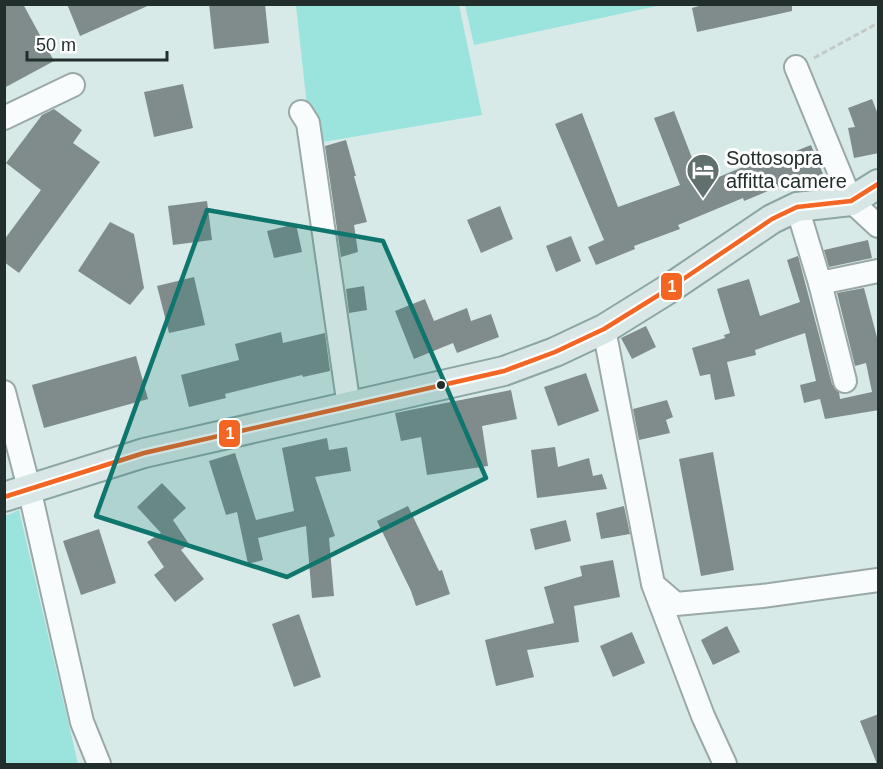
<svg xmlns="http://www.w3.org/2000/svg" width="883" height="769" font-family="Helvetica,sans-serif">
<rect width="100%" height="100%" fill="#d8eae8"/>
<g fill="#9be3dd">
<polygon points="296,5 459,5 482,115 311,144"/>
<polygon points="465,5 465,4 662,5 474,45"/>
<polygon points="19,510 78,764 5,764 5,516"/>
</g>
<g fill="#7f8c8b">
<polygon points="4,4 23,4 54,61 4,88"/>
<polygon points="67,4 152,4 80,36"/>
<polygon points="209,4 265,4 269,43 214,49"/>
<polygon points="706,4 792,4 792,11 697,32 692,8"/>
<polygon points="183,84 193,128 154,137 144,92"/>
<polygon points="872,99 879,117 879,153 854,158 848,128 855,127 848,108"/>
<polygon points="54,109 82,130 73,143 100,162 19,273 4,262 4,240 41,190 6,163 42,115"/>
<polygon points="674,111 702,184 762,159 763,164 811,145 823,174 789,187 787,183 744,201 743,198 678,225 680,229 634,246 635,249 596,265 588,247 604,240 555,124 582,113 618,207 680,185 654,118"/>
<polygon points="346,140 356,176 354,176 367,222 354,225 358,252 341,257 325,146"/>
<polygon points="207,201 212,240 173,245 168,206"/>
<polygon points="500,206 513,239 481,253 467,220"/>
<polygon points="110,222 134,234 144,288 130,305 78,271"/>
<polygon points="296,224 302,252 274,258 267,231"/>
<polygon points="571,236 581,261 556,272 546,246"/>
<polygon points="868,240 872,258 829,267 824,250"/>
<polygon points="798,256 832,384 839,392 840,399 872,392 866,363 855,366 837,293 864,288 879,345 879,410 825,419 820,399 804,403 800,385 816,381 805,333 755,350 756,355 727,362 735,396 715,400 710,374 700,376 692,348 725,338 724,335 730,333 717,289 749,279 760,316 800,302 787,260"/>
<polygon points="194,277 205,325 169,333 157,286"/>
<polygon points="364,286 367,310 349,313 346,289"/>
<polygon points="425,299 434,321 467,308 471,321 491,314 499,337 457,353 453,343 414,359 395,311"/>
<polygon points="646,326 656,347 632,359 621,338"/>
<polygon points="281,332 283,343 325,333 330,371 303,377 302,375 225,394 226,398 189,407 181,375 239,360 235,344"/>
<polygon points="136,356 148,399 44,428 32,385"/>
<polygon points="586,373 599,411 558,426 544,387"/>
<polygon points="511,390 517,419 482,426 488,466 427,475 421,437 401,441 395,413"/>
<polygon points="667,400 673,417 666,420 670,433 639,440 633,409"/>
<polygon points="327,438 329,450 347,447 351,471 315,477 335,536 329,538 334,596 312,598 306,526 258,538 263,560 248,564 237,512 226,515 209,461 235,453 256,520 294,511 282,448"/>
<polygon points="555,447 558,467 589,458 593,476 602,474 607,489 537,498 531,450"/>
<polygon points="713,452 734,570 701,576 679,459"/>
<polygon points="162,483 186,508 173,520 189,544 181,550 204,579 175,602 154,575 164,567 147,542 161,533 137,507"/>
<polygon points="408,506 439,571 442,570 450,594 416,606 411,591 377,521"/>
<polygon points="624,506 630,534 601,539 596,513"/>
<polygon points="566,520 571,541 535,550 530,529"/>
<polygon points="99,529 116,583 81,595 63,541"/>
<polygon points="613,560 620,597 574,606 579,642 527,650 534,677 496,686 485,640 554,623 544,587 582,576 580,566"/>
<polygon points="299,614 321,677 294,687 272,624"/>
<polygon points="727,626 740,652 713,665 701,640"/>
<polygon points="632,632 645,663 613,677 600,646"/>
<polygon points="879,714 879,764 877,764 860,721"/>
</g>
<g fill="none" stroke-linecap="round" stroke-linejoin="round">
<defs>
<g id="minor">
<polyline points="796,67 851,201 878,226"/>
<polyline points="301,112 308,123 349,407"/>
<polyline points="4,118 73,85"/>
<polyline points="797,207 820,283 878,271"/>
<polyline points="820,283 845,381"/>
<polyline points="604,329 653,584 703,716 725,764"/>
<polyline points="4,392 29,488 82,722 99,764"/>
<polyline points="654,585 676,604 762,596 878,580"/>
</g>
<polyline id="major" points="4,497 144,453 504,371 555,352 604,329 670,288 772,219 797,207 851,201 878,184"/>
</defs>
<use href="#minor" stroke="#9aa8a7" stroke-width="26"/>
<use href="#major" stroke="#8aa5a3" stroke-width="32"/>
<polyline stroke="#c3c9c8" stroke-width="3" stroke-dasharray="6 3" stroke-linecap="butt" points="814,58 878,23"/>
<use href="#minor" stroke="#f9fcfc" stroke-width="22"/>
<use href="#major" stroke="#d8e6e5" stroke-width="28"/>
<defs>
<polyline id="bus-1" points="4,497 144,453 504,371 555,352 604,329 670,288 772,219 797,207 851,201 878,184"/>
</defs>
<use href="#bus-1" stroke="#fff" stroke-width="9"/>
<use href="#bus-1" stroke="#f26522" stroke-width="4.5"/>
</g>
<path fill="#0f766e" fill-opacity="0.2" stroke="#0f766e" stroke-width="4.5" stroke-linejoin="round" d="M207,210l176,31 103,237 -199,99 -191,-61z"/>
<defs>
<symbol id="hotel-pin" viewBox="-11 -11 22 30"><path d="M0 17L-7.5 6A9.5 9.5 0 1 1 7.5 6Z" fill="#61706e" stroke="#fff"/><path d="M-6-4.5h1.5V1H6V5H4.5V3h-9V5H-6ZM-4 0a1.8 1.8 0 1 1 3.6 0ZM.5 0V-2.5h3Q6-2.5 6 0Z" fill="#fff"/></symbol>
</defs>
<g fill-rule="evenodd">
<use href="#hotel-pin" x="684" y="151" width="38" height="52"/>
</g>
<circle fill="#212e2c" stroke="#fff" stroke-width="2" cx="441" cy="385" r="5"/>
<g text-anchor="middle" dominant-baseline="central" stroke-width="6" stroke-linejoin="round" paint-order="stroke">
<g font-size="20" fill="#212e2c" stroke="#fff" text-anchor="start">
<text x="726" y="158">Sottosopra<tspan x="726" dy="23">affitta camere</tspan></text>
</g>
</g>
<g stroke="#fff" stroke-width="2">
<rect x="660" y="272" width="23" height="29" rx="6" fill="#f26522"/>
<rect x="218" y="419" width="23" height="29" rx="6" fill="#f26522"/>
</g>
<g font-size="16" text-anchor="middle" font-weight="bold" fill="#fff">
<text x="672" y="292">1</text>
<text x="230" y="439">1</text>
</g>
<rect width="883" height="769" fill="none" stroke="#212e2c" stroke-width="12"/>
<path d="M27 51v9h140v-9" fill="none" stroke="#212e2c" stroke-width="3"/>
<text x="36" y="51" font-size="18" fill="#212e2c" stroke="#ffffff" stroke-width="4.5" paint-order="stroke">50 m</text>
</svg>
